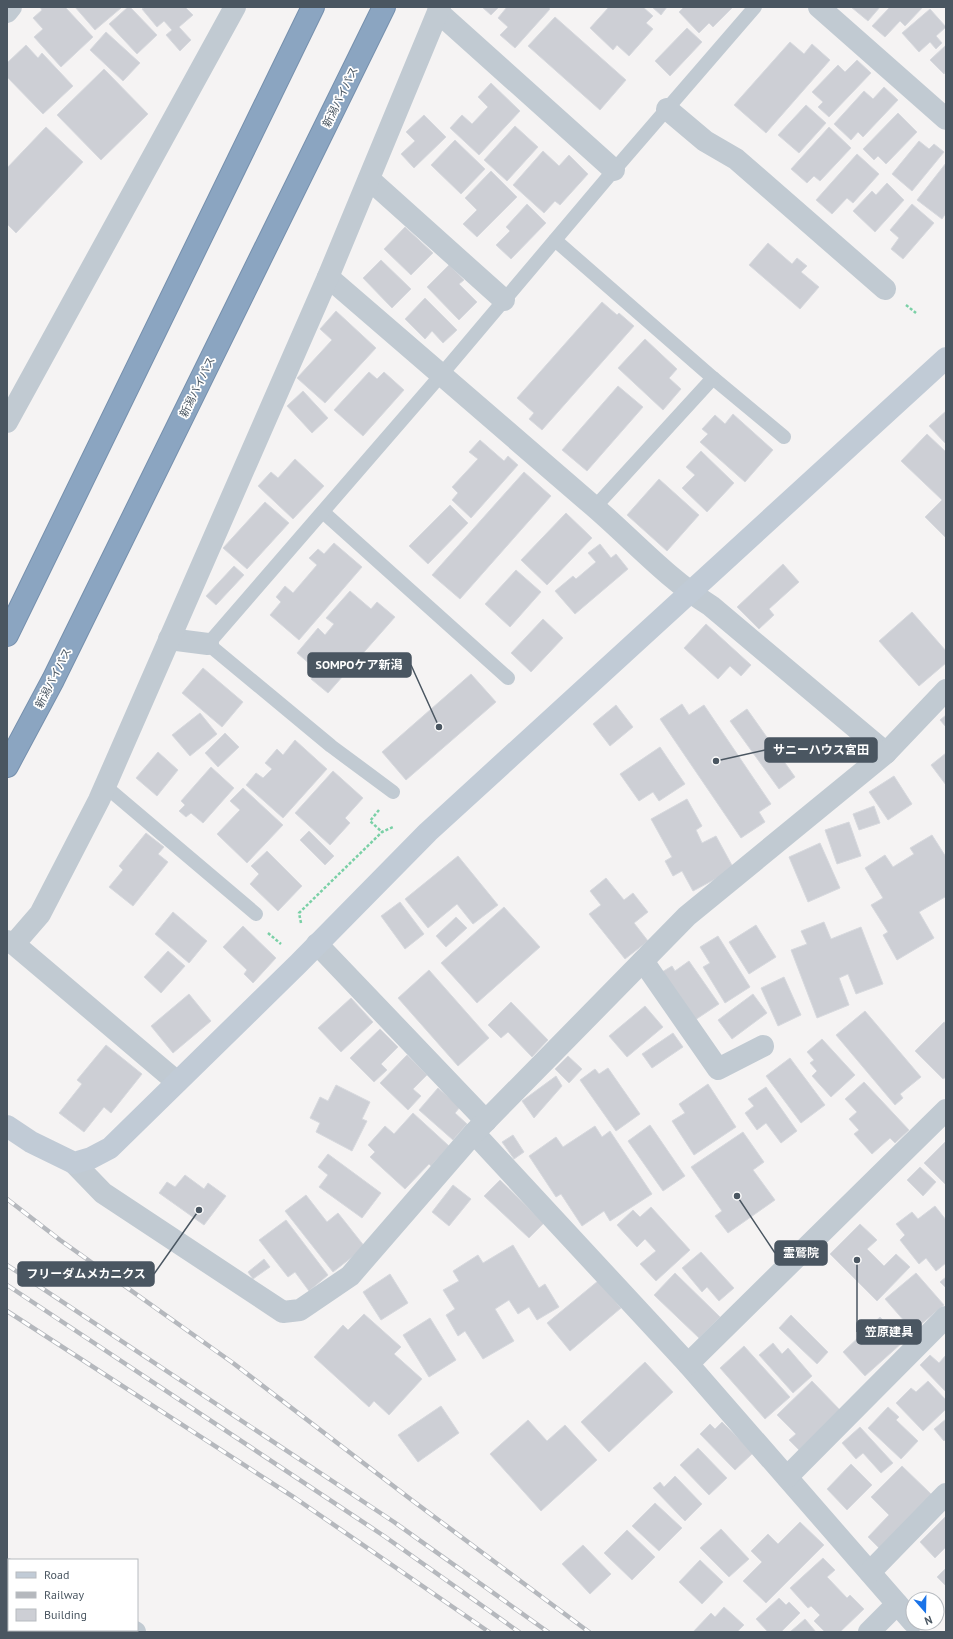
<svg xmlns="http://www.w3.org/2000/svg" width="953" height="1639" font-family="'PT Sans','Noto Sans JP',sans-serif">
<rect width="100%" height="100%" fill="#f5f3f3"/>
<g fill="#cdcfd5" stroke="#d7d9de">
<polygon points="40,7 65,7 93,37 61,67 34,37 43,29 33,18 42,10"/>
<polygon points="75,7 120,7 121,8 95,30"/>
<polygon points="128,7 130,7 157,35 137,54 109,24"/>
<polygon points="145,7 185,7 193,15 179,27 191,40 180,51 166,35 172,30 164,21 157,27 142,9"/>
<polygon points="482,7 499,7 491,15"/>
<polygon points="507,7 548,7 550,9 515,48 500,35 508,27 498,18"/>
<polygon points="609,7 643,7 653,16 646,23 653,29 629,56 617,45 613,50 590,28"/>
<polygon points="652,7 667,7 661,15"/>
<polygon points="684,7 733,7 713,27 709,23 699,33 679,12"/>
<polygon points="851,7 880,7 868,21"/>
<polygon points="890,7 923,7 905,26 900,21 885,37 872,26"/>
<polygon points="930,9 946,27 936,36 942,43 936,49 930,42 919,52 902,33"/>
<polygon points="555,17 626,80 600,110 528,46"/>
<polygon points="687,28 702,42 670,76 655,61"/>
<polygon points="106,32 140,63 123,81 90,50"/>
<polygon points="790,42 804,54 812,44 830,60 766,133 734,105"/>
<polygon points="26,45 38,58 42,53 73,86 43,114 7,77 7,63"/>
<polygon points="946,45 946,71 944,74 930,60"/>
<polygon points="857,60 871,73 829,117 818,107 823,102 812,92 838,65 845,72"/>
<polygon points="104,69 148,114 101,160 57,115"/>
<polygon points="491,83 520,111 479,155 450,128 462,115 472,124 488,107 478,97"/>
<polygon points="884,87 898,100 863,137 858,132 851,140 834,124 864,91 873,99"/>
<polygon points="806,105 826,123 799,153 778,135"/>
<polygon points="898,113 917,132 886,164 878,156 874,160 863,149"/>
<polygon points="424,115 446,137 414,168 401,154 415,141 406,132"/>
<polygon points="515,126 538,147 507,181 484,160"/>
<polygon points="46,127 83,162 16,233 7,224 7,168"/>
<polygon points="829,127 851,148 820,181 814,176 807,183 791,169"/>
<polygon points="455,140 485,169 461,194 431,165"/>
<polygon points="919,141 929,149 934,144 944,152 912,191 892,174"/>
<polygon points="543,151 559,166 569,155 588,174 560,205 555,201 544,213 513,185"/>
<polygon points="857,154 879,174 853,203 847,198 832,214 816,200"/>
<polygon points="946,163 946,213 942,219 917,200"/>
<polygon points="491,171 517,197 477,237 463,224 477,210 465,198"/>
<polygon points="887,183 904,200 875,232 853,211 872,191 876,195"/>
<polygon points="527,204 546,223 511,259 496,245 510,231 506,227"/>
<polygon points="912,204 934,223 903,259 891,249 899,238 890,230"/>
<polygon points="405,227 433,253 411,275 384,249"/>
<polygon points="768,243 792,264 797,258 807,266 801,272 819,287 800,309 749,265"/>
<polygon points="381,260 411,289 392,308 363,278"/>
<polygon points="449,265 464,280 459,284 477,302 459,320 427,287"/>
<polygon points="425,298 457,330 443,343 432,331 425,339 405,319"/>
<polygon points="602,302 617,315 619,313 634,326 542,430 529,419 534,413 517,398"/>
<polygon points="336,311 376,348 325,403 297,378 332,340 320,329"/>
<polygon points="645,339 677,369 669,378 681,389 663,410 618,368"/>
<polygon points="369,372 377,379 384,372 404,390 363,436 334,410"/>
<polygon points="618,386 643,407 587,471 562,450"/>
<polygon points="303,391 328,418 312,433 287,406"/>
<polygon points="946,411 946,444 929,426"/>
<polygon points="733,414 773,450 745,482 700,442 708,434 702,429 715,415 725,424"/>
<polygon points="927,434 946,452 946,538 925,517 942,500 901,461"/>
<polygon points="480,440 504,461 508,456 518,465 471,518 452,500 458,493 452,487 478,459 469,452"/>
<polygon points="701,451 734,483 707,512 682,488 695,475 686,467"/>
<polygon points="295,459 324,486 293,519 258,486 271,472 278,478"/>
<polygon points="524,472 551,496 460,599 432,575"/>
<polygon points="659,479 699,515 667,551 627,515"/>
<polygon points="265,502 289,523 247,569 223,548"/>
<polygon points="450,505 468,523 428,564 409,546"/>
<polygon points="566,513 592,538 547,585 521,560"/>
<polygon points="334,543 362,567 299,640 270,615 281,602 276,597 285,586 293,593 317,565 309,558 318,549 324,554"/>
<polygon points="600,544 611,558 616,554 628,569 575,614 555,591 573,576 576,579 596,562 588,553"/>
<polygon points="783,564 799,582 769,609 774,615 759,629 737,607"/>
<polygon points="234,566 244,575 216,605 206,596"/>
<polygon points="516,570 541,592 510,627 485,604"/>
<polygon points="350,591 371,609 377,602 395,617 328,693 311,679 318,671 297,653 318,628 325,635 334,624 326,618"/>
<polygon points="912,612 946,651 946,663 919,686 879,641"/>
<polygon points="543,619 563,638 531,672 511,653"/>
<polygon points="706,624 751,665 741,676 730,666 718,679 684,648"/>
<polygon points="203,668 243,702 222,727 182,693"/>
<polygon points="471,674 496,702 406,780 382,752"/>
<polygon points="682,704 689,715 704,705 771,804 759,812 765,822 741,838 660,719"/>
<polygon points="616,705 633,727 610,746 593,724"/>
<polygon points="747,709 795,777 779,789 730,721"/>
<polygon points="200,713 217,734 190,756 172,735"/>
<polygon points="946,715 946,727 940,720"/>
<polygon points="225,733 239,747 218,767 205,753"/>
<polygon points="295,740 327,769 283,818 246,785 256,773 263,778 272,769 265,763 277,749 283,755"/>
<polygon points="660,747 685,784 659,801 653,792 639,801 620,774"/>
<polygon points="158,752 178,770 157,796 136,778"/>
<polygon points="946,753 946,785 931,765"/>
<polygon points="211,767 234,788 203,823 191,813 186,817 179,811 185,805 181,801"/>
<polygon points="333,771 363,798 345,818 350,823 330,845 295,813"/>
<polygon points="894,776 912,804 888,820 869,792"/>
<polygon points="243,788 283,825 247,863 217,834 240,810 230,801"/>
<polygon points="687,799 702,826 696,830 702,843 716,836 734,869 693,891 682,871 673,876 665,861 672,857 651,819"/>
<polygon points="874,806 880,823 859,830 853,814"/>
<polygon points="849,822 861,856 837,864 825,830"/>
<polygon points="309,831 334,856 325,865 300,840"/>
<polygon points="146,833 164,847 158,854 168,862 133,906 109,887 123,870 119,866"/>
<polygon points="932,835 946,857 946,899 945,897 919,912 934,938 897,960 883,935 888,932 871,905 883,898 865,868 885,855 893,867 914,854 910,848"/>
<polygon points="820,843 840,888 808,902 789,857"/>
<polygon points="267,851 302,886 278,911 250,884 259,874 251,866"/>
<polygon points="458,856 498,905 473,924 457,904 428,928 405,899"/>
<polygon points="606,878 624,900 633,893 648,912 634,923 648,941 625,959 589,914 601,905 590,891"/>
<polygon points="400,902 424,934 405,949 381,916"/>
<polygon points="504,907 540,947 477,1003 441,963"/>
<polygon points="173,912 207,941 189,963 155,934"/>
<polygon points="456,917 467,928 446,947 436,936"/>
<polygon points="824,922 831,939 861,927 883,984 856,994 848,974 839,978 849,1005 817,1018 791,950 807,944 801,931"/>
<polygon points="756,925 776,957 749,974 729,942"/>
<polygon points="243,926 276,958 253,983 244,974 247,970 223,947"/>
<polygon points="718,936 750,987 725,1003 703,967 710,963 700,947"/>
<polygon points="168,951 185,966 161,993 144,977"/>
<polygon points="689,961 719,1004 695,1020 662,972 672,966 675,971"/>
<polygon points="429,970 489,1038 458,1066 398,998"/>
<polygon points="784,977 801,1015 778,1026 761,988"/>
<polygon points="189,994 211,1021 173,1053 151,1026"/>
<polygon points="753,994 767,1013 732,1039 718,1020"/>
<polygon points="351,998 373,1022 341,1052 318,1028"/>
<polygon points="511,1002 548,1040 532,1057 508,1032 501,1038 488,1025"/>
<polygon points="645,1006 663,1027 627,1057 609,1036"/>
<polygon points="865,1011 921,1077 900,1094 903,1098 895,1105 836,1035"/>
<polygon points="944,1022 946,1023 946,1077 943,1079 915,1051"/>
<polygon points="380,1029 398,1047 381,1064 387,1070 374,1082 350,1058"/>
<polygon points="673,1033 683,1047 652,1068 642,1054"/>
<polygon points="822,1039 855,1075 831,1097 812,1076 817,1071 810,1063 814,1060 807,1052"/>
<polygon points="106,1045 142,1074 111,1113 104,1107 84,1132 59,1113 82,1084 77,1080"/>
<polygon points="407,1055 427,1075 413,1089 421,1096 408,1110 380,1083"/>
<polygon points="568,1056 582,1069 569,1083 555,1069"/>
<polygon points="790,1058 825,1105 801,1123 766,1076"/>
<polygon points="608,1068 640,1114 616,1131 580,1080 595,1069 599,1074"/>
<polygon points="556,1076 562,1086 534,1118 522,1101"/>
<polygon points="864,1082 909,1130 895,1143 890,1138 872,1154 854,1134 859,1130 849,1119 857,1112 845,1099"/>
<polygon points="708,1084 736,1127 694,1155 672,1121 685,1113 679,1104"/>
<polygon points="336,1085 370,1102 362,1119 367,1121 352,1151 316,1132 320,1123 310,1118 320,1097 328,1101"/>
<polygon points="766,1087 797,1131 781,1143 766,1123 757,1130 745,1113 754,1106 748,1099"/>
<polygon points="438,1088 460,1107 455,1113 467,1124 453,1140 419,1110"/>
<polygon points="413,1113 449,1146 431,1166 429,1164 405,1189 370,1157 375,1152 368,1145 385,1126 394,1134"/>
<polygon points="650,1125 685,1176 663,1191 628,1141"/>
<polygon points="595,1126 602,1137 610,1131 652,1194 610,1221 604,1211 582,1226 561,1194 556,1197 529,1156 556,1137 563,1147"/>
<polygon points="743,1132 764,1162 753,1170 775,1200 728,1233 715,1216 722,1211 691,1167"/>
<polygon points="513,1135 524,1152 514,1159 502,1142"/>
<polygon points="946,1141 946,1185 924,1163"/>
<polygon points="328,1154 381,1193 362,1218 319,1187 328,1175 318,1167"/>
<polygon points="920,1167 936,1182 923,1196 907,1180"/>
<polygon points="185,1175 204,1189 208,1183 226,1196 204,1225 159,1193 167,1182 175,1187"/>
<polygon points="500,1180 544,1223 529,1238 484,1196"/>
<polygon points="453,1185 471,1199 449,1226 432,1212"/>
<polygon points="306,1195 327,1222 338,1213 365,1247 333,1272 285,1211"/>
<polygon points="935,1206 946,1220 946,1263 936,1271 926,1258 919,1264 900,1240 905,1235 896,1224 912,1212 918,1219"/>
<polygon points="651,1207 690,1250 656,1281 640,1264 656,1251 645,1239 637,1247 617,1225 633,1210 640,1217"/>
<polygon points="286,1220 328,1275 309,1291 295,1272 288,1277 259,1240"/>
<polygon points="860,1224 877,1240 867,1249 884,1266 896,1254 910,1267 877,1301 830,1254"/>
<polygon points="513,1245 539,1288 545,1284 559,1307 537,1320 529,1307 518,1314 509,1300 495,1309 514,1341 483,1359 465,1331 458,1336 446,1315 455,1309 443,1290 459,1281 453,1271 478,1255 483,1263"/>
<polygon points="701,1252 734,1288 719,1301 707,1287 702,1292 682,1268"/>
<polygon points="264,1259 270,1267 253,1279 248,1272"/>
<polygon points="675,1273 720,1317 699,1338 654,1295"/>
<polygon points="916,1273 944,1305 913,1331 885,1299"/>
<polygon points="390,1274 408,1303 381,1320 363,1292"/>
<polygon points="946,1277 946,1288 940,1282"/>
<polygon points="598,1281 621,1308 570,1351 547,1323"/>
<polygon points="364,1314 401,1347 394,1354 422,1379 389,1415 374,1401 369,1407 314,1357 343,1325 348,1330"/>
<polygon points="791,1315 828,1352 817,1364 779,1328"/>
<polygon points="880,1317 903,1342 865,1376 843,1352"/>
<polygon points="430,1318 456,1360 429,1377 403,1335"/>
<polygon points="773,1343 782,1354 788,1348 812,1376 793,1393 759,1355"/>
<polygon points="744,1346 790,1397 765,1419 720,1368"/>
<polygon points="930,1355 939,1363 946,1355 946,1392 920,1365"/>
<polygon points="645,1362 673,1392 609,1452 581,1422"/>
<polygon points="812,1381 840,1410 799,1450 789,1440 796,1434 777,1415"/>
<polygon points="928,1381 946,1400 946,1409 923,1431 896,1403 911,1388 916,1392"/>
<polygon points="441,1406 459,1433 418,1462 398,1435"/>
<polygon points="888,1407 899,1417 896,1420 918,1441 901,1459 868,1428"/>
<polygon points="946,1419 946,1439 944,1441 934,1429"/>
<polygon points="528,1420 547,1441 565,1425 597,1460 541,1511 490,1454"/>
<polygon points="722,1422 753,1453 735,1470 700,1434 710,1424 715,1429"/>
<polygon points="860,1427 893,1463 881,1473 863,1453 856,1459 842,1443"/>
<polygon points="698,1448 727,1478 709,1495 680,1465"/>
<polygon points="851,1464 872,1485 847,1510 827,1489"/>
<polygon points="902,1466 932,1495 879,1548 868,1537 889,1515 871,1497"/>
<polygon points="675,1476 702,1504 685,1521 653,1488 660,1482 664,1487"/>
<polygon points="655,1503 682,1528 659,1551 632,1526"/>
<polygon points="946,1516 946,1547 935,1558 920,1542"/>
<polygon points="800,1522 824,1545 766,1603 743,1581 762,1562 751,1551 768,1534 778,1544"/>
<polygon points="721,1529 749,1559 729,1577 700,1548"/>
<polygon points="627,1530 655,1557 632,1580 604,1553"/>
<polygon points="583,1545 611,1574 590,1594 562,1564"/>
<polygon points="823,1558 835,1570 827,1577 847,1598 850,1595 864,1609 840,1632 825,1632 814,1621 820,1615 811,1606 808,1608 790,1588"/>
<polygon points="700,1560 723,1582 702,1604 679,1582"/>
<polygon points="946,1568 946,1586 937,1577"/>
<polygon points="779,1598 786,1605 789,1602 800,1613 781,1632 768,1632 756,1619"/>
<polygon points="724,1607 744,1625 737,1632 693,1632 711,1613 715,1617"/>
<polygon points="805,1619 816,1632 790,1632"/>
</g>
<g fill="none" stroke-linecap="round" stroke-linejoin="round">
<defs>
<g id="highway">
<polyline points="7,635 313,7"/>
<polyline points="7,766 53,680 384,7"/>
</g>
</defs>
<use href="#highway" stroke="#7690ad" stroke-width="24"/>
<g stroke="#7ad0a6" stroke-width="2.5" stroke-dasharray="3 2" stroke-linecap="butt">
<polyline points="906,305 916,313"/>
<polyline points="379,810 370,821 382,832"/>
<polyline points="301,923 299,913 382,832 393,827"/>
<polyline points="268,933 281,944"/>
</g>
<g stroke="#c1cad2" stroke-width="14">
<polyline points="555,240 713,378 784,437"/>
<polyline points="595,507 713,378"/>
<polyline points="323,512 508,678"/>
<polyline points="105,786 256,914"/>
<polyline points="393,792 331,746 208,644 441,375 609,176 755,7"/>
</g>
<g stroke="#c1cad2" stroke-width="22">
<polyline points="819,7 946,119"/>
<polyline points="7,12 11,7"/>
<polyline points="438,12 614,170"/>
<polyline points="667,109 705,141 736,159 885,289"/>
<polyline points="369,179 504,300"/>
<path d="M328,277c88,76 176,152 263,227 40,34 75,74 120,102l175,147"/>
<polyline points="7,422 235,7"/>
<polyline points="169,639 208,644"/>
<polyline points="7,941 14,944 177,1082"/>
<polyline points="14,944 40,914 99,800 328,277 440,7"/>
<polyline points="317,944 486,1121"/>
<polyline points="643,961 718,1069 763,1046"/>
<polyline points="474,1133 688,1364 913,1622"/>
<polyline points="74,1163 103,1193 283,1312 300,1310 350,1276 474,1133 687,916 886,753 946,690"/>
<polyline points="688,1364 946,1110"/>
<polyline points="787,1477 946,1317"/>
<polyline points="7,1569 9,1570"/>
<polyline points="870,1572 946,1494"/>
<polyline points="131,1630 135,1632"/>
<polyline points="869,1632 897,1604"/>
</g>
<polyline stroke="#c1cbd6" stroke-width="22" points="7,1126 31,1142 74,1163 91,1158 110,1148 299,963 428,832 946,358"/>
<use href="#highway" stroke="#8ba5c1" stroke-width="22"/>
<defs>
<g id="rail">
<polyline points="7,1199 60,1240 233,1363 413,1501 589,1632"/>
<polyline points="7,1265 394,1522 548,1632"/>
<polyline points="7,1285 384,1536 519,1632"/>
<polyline points="7,1311 295,1498 489,1632"/>
</g>
</defs>
<use href="#rail" stroke="#b5b8bd" stroke-width="4.5"/>
<use href="#rail" stroke="#fff" stroke-width="3" stroke-dasharray="9" stroke-linecap="butt"/>
</g>
<g text-anchor="middle" dominant-baseline="central" stroke-width="3.5" stroke-linejoin="round" paint-order="stroke">
<g font-size="11" fill="#4a5661" stroke="#fff">
<text transform="translate(340 97) rotate(-64)">新潟バイパス</text>
<text transform="translate(197 387) rotate(-64)">新潟バイパス</text>
<text transform="translate(53 678) rotate(-63)">新潟バイパス</text>
</g>
</g>
<path fill="none" stroke="#4a5661" stroke-width="1.5" d="M439 727L411 665M716 761L765 750M737 1196L775 1253M199 1210L154 1274M857 1260L857 1332"/>
<g fill="#4a5661" stroke="#fff" stroke-width="1.5">
<circle cx="439" cy="727" r="4"/>
<circle cx="716" cy="761" r="4"/>
<circle cx="737" cy="1196" r="4"/>
<circle cx="199" cy="1210" r="4"/>
<circle cx="857" cy="1260" r="4"/>
</g>
<g fill="#4a5661" stroke="#4a5661" stroke-width="1.5">
<rect x="308" y="653" width="103" height="24" rx="4"/>
<rect x="765" y="738" width="112" height="24" rx="4"/>
<rect x="775" y="1241" width="52" height="24" rx="4"/>
<rect x="18" y="1262" width="136" height="24" rx="4"/>
<rect x="857" y="1320" width="64" height="24" rx="4"/>
</g>
<g font-size="12" text-anchor="middle" font-weight="bold" fill="#fff">
<text x="359" y="669">SOMPOケア新潟</text>
<text x="821" y="754">サニーハウス宮田</text>
<text x="801" y="1257">霊鷲院</text>
<text x="86" y="1278">フリーダムメカニクス</text>
<text x="889" y="1336">笠原建具</text>
</g>
<rect width="953" height="1639" fill="none" stroke="#4a5661" stroke-width="16"/>
<rect x="8" y="1559" width="130" height="72" fill="#ffffff" stroke="#b7bbc0"/>
<rect x="16" y="1572" width="20" height="6" fill="#c1cbd6" stroke="#b7bbc0"/>
<text x="44" y="1579" font-size="12" fill="#4a5661">Road</text>
<rect x="16" y="1592" width="20" height="6" fill="#b5b8bd" stroke="#b7bbc0"/>
<text x="44" y="1599" font-size="12" fill="#4a5661">Railway</text>
<rect x="16" y="1609" width="20" height="12" fill="#cdcfd5" stroke="#b7bbc0"/>
<text x="44" y="1619" font-size="12" fill="#4a5661">Building</text>
<g transform="translate(925 1611) rotate(160)"><circle r="19" fill="#ffffff" stroke="#b7bbc0"/>
<path d="M0-3L7 15L0 10L-7 15Z" fill="#1a73e8"/>
<text y="-6" font-size="11" font-weight="bold" text-anchor="middle" fill="#4a5661">N</text>
</g>
</svg>
